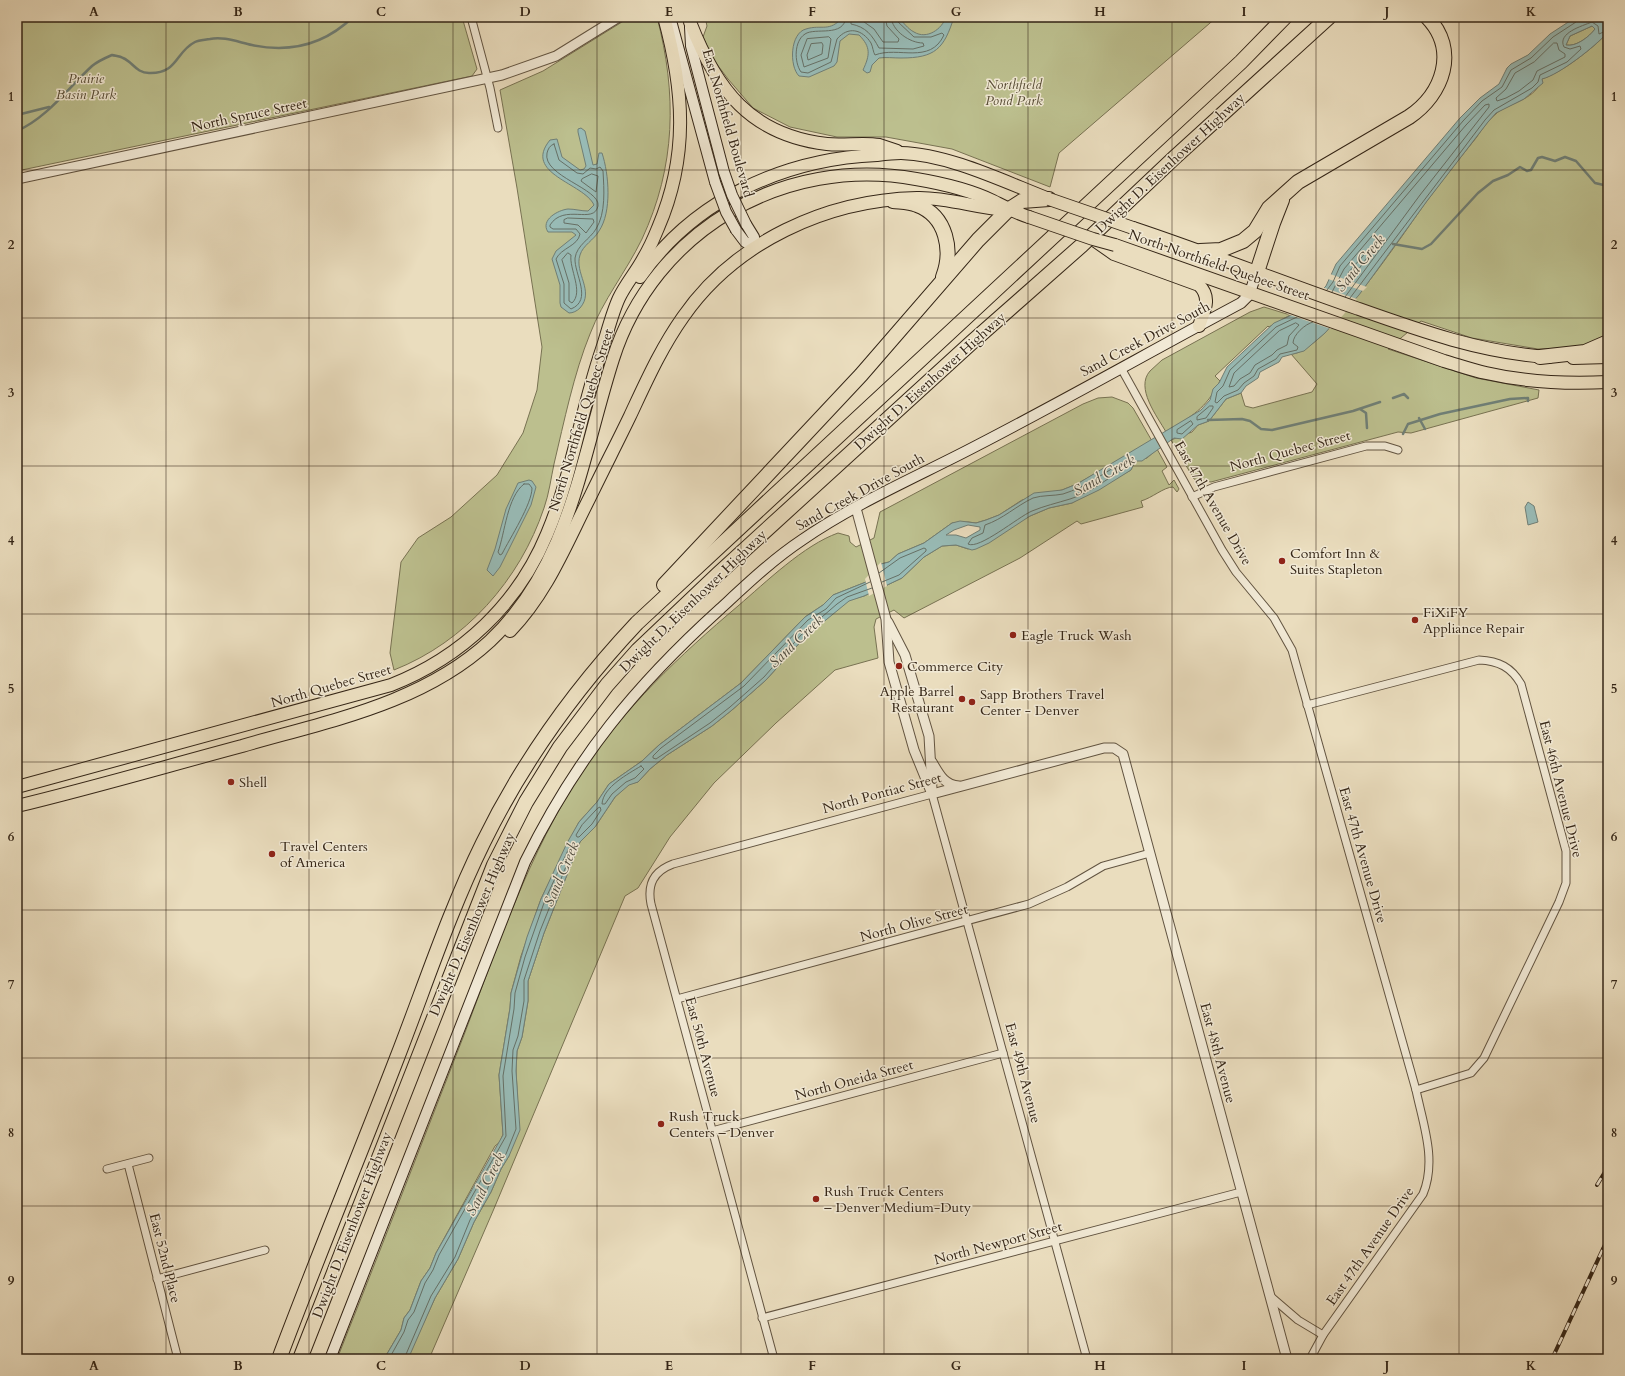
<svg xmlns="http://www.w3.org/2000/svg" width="1625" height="1376" font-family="Cardo,serif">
<rect width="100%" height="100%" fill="#eaddbe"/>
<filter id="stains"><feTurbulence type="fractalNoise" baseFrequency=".005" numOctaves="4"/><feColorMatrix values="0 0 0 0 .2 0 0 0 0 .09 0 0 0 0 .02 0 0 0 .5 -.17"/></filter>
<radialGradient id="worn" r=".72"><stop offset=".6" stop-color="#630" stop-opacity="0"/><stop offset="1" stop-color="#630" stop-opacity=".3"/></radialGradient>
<g fill="#bcbf8e" stroke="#787252">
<polygon points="17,17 462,17 477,69 472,76 17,171"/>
<path d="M630,17h27c20,77 19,149 -15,222 -16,33 -39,61 -52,95 -16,39 -26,88 -36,130 -3,14 -5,30 -10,44 -24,72 -79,134 -150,162l-4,-17 11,-91 17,-24 33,-21 46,-42 26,-42 14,-43 5,-43 -25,-159 -17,-98 43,-19z"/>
<polygon points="705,17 1217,17 1059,153 1050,187 952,149 886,137 837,137 790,127 753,108 728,79 713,59 703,37 707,26"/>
<path d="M1592,26l3,3c-6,8 -19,18 -29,16l4,-9z"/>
<path d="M1608,32v304l-22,11 -48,2 -66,-11 -51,-17 -33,28 88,29 63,12 -1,8 -127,35 -13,-1 -187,50 -17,-3 -23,-39 21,-8 6,-7 11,-4 17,-22 15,-6 4,13 8,2 59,-16 5,-8 -26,-30c33,0 114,-123 135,-152 16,-21 33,-43 50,-64 6,-9 13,-19 22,-26 13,-9 40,-14 43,-33 18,-4 55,-33 67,-47z"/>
<path d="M1264,307l26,8 -21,12 -1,-1 -53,50 5,5c-15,29 -27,34 -54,51 -9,-16 -31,-44 -16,-61 4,-4 8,-7 12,-11l88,-48z"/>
<path d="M1112,397l16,6 5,5 19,33 -75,43 -15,6 -40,10 -23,15 -13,5 -10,3 -8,-1 -16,1 -28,20 -26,11 -9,8 -8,2 -15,18 -33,13 -10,10 -18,12 -64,66 -82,62 -17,16 -33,23 -12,18 -18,20 -38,77 -20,57 -10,37 -1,15 -11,67 4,59 -3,8 -5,4 -59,107 -6,15 -9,13 -11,29 -6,8 -3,12 -17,29h-47c43,-108 85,-216 127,-324 34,-90 65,-182 118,-263 42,-64 98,-117 156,-166 28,-24 66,-61 100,-73l11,3 1,6 6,5 18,-9 6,-26 203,-108 15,-6z"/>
<path d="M1157,449l10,18 -5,4 7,14 5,-5 5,9 -2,3 -4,-5c-9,0 -21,11 -32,14l2,6 -62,17 -4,-3 -57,37 -116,60 -10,-8 -18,9 -2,8 4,31 -43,12 -59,53 -62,60 -44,54 -32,51 -13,8 -132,315 -64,148h-22l28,-61 23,-39 16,-37 17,-30 10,-23 8,-13 9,-47 -2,-38 1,-20 5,-14 6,-36v-20l16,-48 36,-91 15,-15 20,-30 14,-13 9,-2 12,-13 17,-14 45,-29 20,-16 34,-30 38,-42 45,-38 15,-4 38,-18 22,-21 18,-11 14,-1 12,4 62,-33 19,-8 23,-5 59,-33 4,-9 12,-3z"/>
</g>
<g fill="#98bbb6" stroke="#707f76" fill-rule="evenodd">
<path d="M843,17h55c5,5 10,12 16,15 13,8 28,-3 32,-15h8c-10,32 -19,41 -53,41 -8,0 -15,-1 -22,0l-7,7 -2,7 -3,1 -4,-3c7,-15 8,-23 -4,-35l-10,-1 -9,7 -3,21 -3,4 -25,11 -10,-1c-10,-10 -9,-43 7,-47 16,-5 23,4 37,-12z"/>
<path d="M1576,17h32v15c-12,14 -49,43 -66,47l1,4 -19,16 -28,14 -8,9 -61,79 -68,94 -34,38 -21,18 -22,6 -3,5 -19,10 -2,6 -12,8 -5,7 -15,6 -17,22 -11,4 -16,14 -8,-1 -32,23h-7l-4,9 -32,20 -27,13 -23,5 -19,8 -41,27 -13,6 -4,1 -16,-5 -14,1 -18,11 -22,21 -38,18 -15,5 -45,37 -38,42 -34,30 -20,16 -45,29 -17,14 -12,13 -9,3 -14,12 -20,30 -15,15 -36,91 -16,48v20l-6,36 -5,14 -1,20 4,59 -11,26 -8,13 -10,23 -17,30 -16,37 -23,39 -26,59 -2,2h-23l17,-29 3,-12 6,-8 11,-29 9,-13 6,-15 67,-118 -4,-60 11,-67 1,-15 16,-56 14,-38 26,-56 12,-21 18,-20 12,-18 33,-23 17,-16 82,-62 64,-66 18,-12 10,-10 33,-13 15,-18 8,-2 9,-8 26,-11 28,-20 8,-2 16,2 10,-3 13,-5 35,-22 28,-3 15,-6 124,-74 9,-10 3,-11 6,-6 8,-16 47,-44 20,-9 13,-9 19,-19 10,-22 124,-146 20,-20 19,-14 8,-16 4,-4 17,-9 22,-21zM1592,26l3,3c-6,8 -19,18 -29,16l4,-9zM968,525l12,2v3l-14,8 -10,-3h-10l8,-5z"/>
<path d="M581,128l4,3 8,34 4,-1 2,-11h3c7,21 10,59 -3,78 -5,9 -16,14 -19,24 -6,18 15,36 0,53 -3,3 -7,5 -11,5l-8,-6 -1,-4v-18l-8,-26 4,-8 20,-16 -4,-3h-24c-8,-12 10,-22 20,-23 7,0 13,2 20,2l6,-6c-10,-22 -72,-31 -44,-65l7,-1 5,18 18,13 4,-1 2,-3 -8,-34v-3z"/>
<polygon points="529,480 532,481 536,487 531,505 500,567 493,576 487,570 495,549 506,509 518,483"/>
<polygon points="1528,502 1534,506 1538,522 1528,525 1525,507"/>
</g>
<g fill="#eaddbe">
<polygon points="1330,274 1367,287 1363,291 1328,279"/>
<polygon points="1322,287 1357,299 1331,329 1287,314 1306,304"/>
<polygon points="881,562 887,586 869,596 865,579"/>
</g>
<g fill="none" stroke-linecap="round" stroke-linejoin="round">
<g stroke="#667066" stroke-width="1">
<path d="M846,17c-2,21 -31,10 -41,17 -11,7 -11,28 -4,38l7,1 23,-11 6,-23c11,-13 25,-10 34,4 2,4 2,9 4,12 23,-9 55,10 69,-20l-2,-2 -11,4h-17l-17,-16 -1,-4"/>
<path d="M851,17v7c15,3 21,11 28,24l34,1 11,-3 -1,-3c-13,0 -31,-12 -32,-26"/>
<polyline points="857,17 874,29 883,42 898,42 899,39 887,26 885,17"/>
<polygon points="829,37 831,39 828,58 804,67 801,55 807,39"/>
<polygon points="822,43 823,45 822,54 808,60 807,55 811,44"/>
<polygon points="1554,43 1557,43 1559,50 1565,54 1565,57 1537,71 1533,80 1519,91 1506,98 1497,101 1496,98 1506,89 1515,73 1534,62"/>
<path d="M554,144l5,16 18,13 6,1 7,-6 6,1 4,-2 3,4c1,18 3,42 -7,58 -6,10 -19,16 -21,29 -1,16 18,42 -4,51l-7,-6v-19l-8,-25c5,-11 22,-13 24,-25l-4,-5h-23l-3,-2v-2c14,-22 44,0 48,-19 3,-17 -56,-30 -51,-53 1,-4 3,-8 7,-9z"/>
<polygon points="592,174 598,176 596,192 581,181 582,179"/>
<polygon points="568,218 593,219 594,222 586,233 578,225 564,223 564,220"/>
<path d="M568,253l3,2c-2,14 13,37 1,48l-3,-2v-18l-7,-23z"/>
<polygon points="1366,253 1368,253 1369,255 1350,281 1347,282 1349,272"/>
<polyline points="1327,290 1333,282 1340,266 1463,121 1482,101 1502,87 1511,70 1531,58 1553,37 1576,22 1577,17"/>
<polyline points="1332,292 1344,269 1466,125 1485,105 1489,104 1489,107 1420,195 1345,297"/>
<path d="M1350,298l135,-178 9,-10 38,-22 6,-6 2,-7 27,-13 14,-13 -1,-3 -10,3 -6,-2c-7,-14 18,-21 28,-25l6,4 1,8 9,-4"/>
<path d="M1297,317l-21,10 -46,43 -7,16 -6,6 -2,10 2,1 7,-7 14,-6 6,-7 10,-7 4,-7 18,-10 4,-5 17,-4 1,-3 -5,-4c0,-8 12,-19 20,-21"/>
<polygon points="1296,323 1299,325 1289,336 1287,345 1277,350 1272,355 1255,365 1250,373 1240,379 1234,386 1229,387 1234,373 1279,331"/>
<polygon points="1210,406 1213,406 1213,408 1206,418 1197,420 1197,417"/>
<polygon points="1191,421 1193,424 1182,434 1177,433 1177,430"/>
<path d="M1128,459l3,2c-4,8 -9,9 -16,13 -14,10 -29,20 -45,25 -13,4 -26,7 -38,12 -14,6 -53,39 -64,33l4,-6 11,-5 2,-8c18,-6 31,-19 48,-27 9,-3 21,-2 30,-4 23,-7 44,-23 65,-35z"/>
<path d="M524,484h5l3,4c0,16 -22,50 -30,66l-2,1 -2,-3c7,-19 9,-55 26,-68z"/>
<polyline points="879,573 900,558 924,548 926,549 926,551 899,575 882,582"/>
<polyline points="870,582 836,598 826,609 808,620 744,686 661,748 653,756 653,758 656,759 710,723 730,707 764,677 801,635 837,604 847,597 872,588"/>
<path d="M641,766l3,3 -9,9 -9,4 -14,12 -7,10h-3c1,-17 26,-30 39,-38z"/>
<polygon points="598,808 600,807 601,810 592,824 579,837 577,837 576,835 582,825"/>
<polyline points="389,1359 404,1332 408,1320 414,1312 425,1283 433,1270 439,1255 506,1136 503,1076 514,1009 515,993 525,957 545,900 569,848 571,846 573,849 540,931 524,980 524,1001 518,1036 513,1050 512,1071 516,1129 506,1154 497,1166 487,1190 470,1220 455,1257 431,1296 404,1359"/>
</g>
<g stroke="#707f76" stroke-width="2.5">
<polyline points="17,115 49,107"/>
<path d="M17,131c31,-14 51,-43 75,-65 6,-5 13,-8 20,-11 3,1 8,1 11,3 10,4 13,15 26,15 29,1 26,-21 46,-31 4,-2 10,-2 15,-3 13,-3 28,3 42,6 38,8 73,-1 101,-28"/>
<polyline points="1393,244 1422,249 1431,244 1478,193 1493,181 1508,175 1520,167 1527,171 1531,170 1538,158 1542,157 1555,161 1565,157 1576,161 1595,183 1608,186"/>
<polyline points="1393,398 1404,394 1408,398"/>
<polyline points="1360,409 1366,413 1367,428"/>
<polyline points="1419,418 1425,429"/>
<polyline points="1208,420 1242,419 1250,421 1261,429 1272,430 1353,411 1380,402"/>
<polyline points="1403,434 1408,424 1440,414 1510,399 1528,398 1528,401"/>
</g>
<defs>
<g id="minor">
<polyline points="471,17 490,88 498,128"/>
<path d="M1121,368l101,182 14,22 38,46 18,32 124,440c7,34 21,70 7,104l-100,141 -13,24"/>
<polyline points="1192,497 1214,487 1366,446 1385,446 1398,450"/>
<path d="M1307,705l172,-45c20,1 32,7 42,24l45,167v32l-7,19 -75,156 -13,15 -55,17"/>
<polyline points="677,999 1029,904 1067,887 1103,866 1150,853"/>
<polyline points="712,1131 1003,1053"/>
<polyline points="128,1164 178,1359"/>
<polyline points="107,1169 149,1158"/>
<polyline points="157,1279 265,1250"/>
<polyline points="1270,1296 1298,1320 1323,1335"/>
<polyline points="762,1318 1241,1192"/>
<path d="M774,1359l-123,-455c-4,-20 3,-33 22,-40l259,-70 155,565"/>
</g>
<g id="tertiary">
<polyline points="17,179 502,75 556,56 619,17"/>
<polyline points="856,508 886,619 889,662 914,750 932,794"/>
<polyline points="888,622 905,655 929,736 932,789"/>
<path d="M932,762c7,12 12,23 27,24"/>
<polyline points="932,794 1104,748 1114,748 1123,754 1287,1359"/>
</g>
<g id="secondary">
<polyline points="670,17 715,182"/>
<polyline points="690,27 691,46 724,172"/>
<polyline points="736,230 745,242 755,246 754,237 746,224"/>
<path d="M330,1359l195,-497c51,-104 110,-176 195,-253 26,-24 52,-49 82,-69 53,-37 119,-65 176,-95 89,-46 175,-95 263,-142l8,-8 8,-23"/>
</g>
<g id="primary">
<path d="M690,22c26,67 60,113 137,122 17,2 36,-2 52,1 6,2 12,4 18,6"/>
<path d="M1133,228c75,25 148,54 223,80 62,22 126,45 193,49"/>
<path d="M1094,240l20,14 85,31c13,13 5,26 0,41"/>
<path d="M1115,245l329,116c14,4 28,9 42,12 39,9 82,11 122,9"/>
<path d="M640,277c55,-78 144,-118 237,-122 8,-1 16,-2 24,-2 47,1 104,29 148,46"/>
<polyline points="1573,358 1608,357"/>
<path d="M510,631c37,-38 56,-87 80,-134 13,-27 27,-54 40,-81 16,-34 31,-68 53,-99 52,-75 143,-117 234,-119 30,-1 59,10 89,12"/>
<path d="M17,787l374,-102c71,-28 127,-81 156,-151 25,-59 34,-124 55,-185 5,-15 10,-36 17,-51 6,-13 17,-26 24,-39 6,-10 11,-21 15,-31 31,-72 26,-138 6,-211"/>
<path d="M17,806c75,-18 150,-40 225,-60 86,-25 180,-42 248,-105 80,-76 91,-182 123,-282 41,-129 171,-204 303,-180 24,4 56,12 77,22 12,6 23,12 36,16"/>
</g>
<g id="motorway">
<path d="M893,201c8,1 17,1 24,4 30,11 36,46 26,72"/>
<path d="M1200,251l21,-1 22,-9 12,-10 14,-23 29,-26 111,-65c34,-23 50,-67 18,-100"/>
<polyline points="1257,272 1273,223 1282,200"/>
<polyline points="1540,357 1585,352 1608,342"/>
<polyline points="664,585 861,375 978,240 1008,210 1022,201 1049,199"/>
<path d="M279,1359c38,-101 79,-200 118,-301 28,-72 52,-146 86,-215 40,-82 92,-154 154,-220l604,-561 44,-45"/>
<polyline points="300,1359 494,865 526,802 560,747 607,685 638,650 718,574 971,343 1082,245 1174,158 1329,17"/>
</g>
</defs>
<use href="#minor" stroke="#625441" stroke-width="9"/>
<use href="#tertiary" stroke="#625441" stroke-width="11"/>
<use href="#secondary" stroke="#352617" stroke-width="12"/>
<use href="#primary" stroke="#352617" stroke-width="14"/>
<use href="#motorway" stroke="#352617" stroke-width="16"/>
<use href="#minor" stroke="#f1e9d5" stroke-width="7"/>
<use href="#tertiary" stroke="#f1e9d5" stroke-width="9"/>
<use href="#secondary" stroke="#f1e9d5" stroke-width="10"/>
<use href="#primary" stroke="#eaddbe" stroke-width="12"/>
<use href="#motorway" stroke="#eaddbe" stroke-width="14"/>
<defs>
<g id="rail">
<polyline points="1597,1185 1608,1167"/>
<polyline points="1552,1359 1608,1238"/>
</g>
</defs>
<use href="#rail" stroke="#352617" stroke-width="4"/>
<use href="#rail" stroke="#f1e9d5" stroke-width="2.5" stroke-dasharray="8" stroke-linecap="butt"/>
<defs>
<g id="secondary-bridge">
<polyline points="724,172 732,195 746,224"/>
<polyline points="715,182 726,212 736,230"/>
</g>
<g id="primary-bridge">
<polyline points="1049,199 1133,228"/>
<polyline points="1029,217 1093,239 1115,245"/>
</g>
</defs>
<use href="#secondary-bridge" stroke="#352617" stroke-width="12" stroke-linecap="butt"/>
<use href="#primary-bridge" stroke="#352617" stroke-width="14" stroke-linecap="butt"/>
<use href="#secondary-bridge" stroke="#f1e9d5" stroke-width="10"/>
<use href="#primary-bridge" stroke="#eaddbe" stroke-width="12"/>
</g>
<path fill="none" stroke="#352617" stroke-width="1" stroke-opacity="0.55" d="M166,17v1342M309,17v1342M453,17v1342M597,17v1342M741,17v1342M884,17v1342M1028,17v1342M1172,17v1342M1316,17v1342M1459,17v1342M17,170h1591M17,318h1591M17,466h1591M17,614h1591M17,762h1591M17,910h1591M17,1058h1591M17,1206h1591"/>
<g fill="#8f2418" stroke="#f1e9d5" stroke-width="1.5">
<circle cx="1282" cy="561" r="4"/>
<circle cx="1415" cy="620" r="4"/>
<circle cx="1013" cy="635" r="4"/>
<circle cx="899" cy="666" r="4"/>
<circle cx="962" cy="699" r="4"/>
<circle cx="972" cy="702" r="4"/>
<circle cx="231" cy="782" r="4"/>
<circle cx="272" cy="854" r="4"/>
<circle cx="661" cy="1124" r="4"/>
<circle cx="816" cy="1199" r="4"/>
</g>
<g text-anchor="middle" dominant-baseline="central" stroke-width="3" stroke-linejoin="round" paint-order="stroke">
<g font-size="14" font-style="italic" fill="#574c35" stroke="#f1e9d5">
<text x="86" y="78">Prairie<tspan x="86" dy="16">Basin Park</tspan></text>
<text x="1014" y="84">Northfield<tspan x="1014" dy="16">Pond Park</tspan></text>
</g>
<g font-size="14" fill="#352617" stroke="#f1e9d5">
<text transform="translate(249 115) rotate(-12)">North Spruce Street</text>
<text transform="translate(728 123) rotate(74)">East Northfield Boulevard</text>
<text transform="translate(1170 163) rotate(-43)">Dwight D. Eisenhower Highway</text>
<text transform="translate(1219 265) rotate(19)">North Northfield Quebec Street</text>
<text transform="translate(1145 339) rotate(-28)">Sand Creek Drive South</text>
<text transform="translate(930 381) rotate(-42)">Dwight D. Eisenhower Highway</text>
<text transform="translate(581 420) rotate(-73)">North Northfield Quebec Street</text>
<text transform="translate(1290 451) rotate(-15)">North Quebec Street</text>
<text transform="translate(860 492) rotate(-29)">Sand Creek Drive South</text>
<text transform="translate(1213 503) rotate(60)">East 47th Avenue Drive</text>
<text transform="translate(693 601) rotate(-44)">Dwight D. Eisenhower Highway</text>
<text transform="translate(331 686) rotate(-16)">North Quebec Street</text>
<text transform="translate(1561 789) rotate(76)">East 46th Avenue Drive</text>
<text transform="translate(882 793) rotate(-15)">North Pontiac Street</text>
<text transform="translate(1363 855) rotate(74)">East 47th Avenue Drive</text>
<text transform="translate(914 923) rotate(-15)">North Olive Street</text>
<text transform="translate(472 924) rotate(-67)">Dwight D. Eisenhower Highway</text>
<text transform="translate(703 1047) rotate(75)">East 50th Avenue</text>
<text transform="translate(1218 1053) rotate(75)">East 48th Avenue</text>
<text transform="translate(1023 1073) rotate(75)">East 49th Avenue</text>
<text transform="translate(854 1080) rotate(-15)">North Oneida Street</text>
<text transform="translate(352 1225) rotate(-69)">Dwight D. Eisenhower Highway</text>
<text transform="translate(998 1243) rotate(-15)">North Newport Street</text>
<text transform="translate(1370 1246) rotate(-55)">East 47th Avenue Drive</text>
<text transform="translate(165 1258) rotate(76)">East 52nd Place</text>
</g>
<g font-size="14" fill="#352617" stroke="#f1e9d5" text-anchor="start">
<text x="1290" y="553">Comfort Inn &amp;<tspan x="1290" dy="16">Suites Stapleton</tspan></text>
<text x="1423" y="612">FiXiFY<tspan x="1423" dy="16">Appliance Repair</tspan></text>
<text x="1021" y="635">Eagle Truck Wash</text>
<text x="907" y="666">Commerce City</text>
<text x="954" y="691" text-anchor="end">Apple Barrel<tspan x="954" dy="16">Restaurant</tspan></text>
<text x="980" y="694">Sapp Brothers Travel<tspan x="980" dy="16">Center - Denver</tspan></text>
<text x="239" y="782">Shell</text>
<text x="280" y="846">Travel Centers<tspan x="280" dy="16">of America</tspan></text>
<text x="669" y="1116">Rush Truck<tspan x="669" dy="16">Centers – Denver</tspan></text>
<text x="824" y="1191">Rush Truck Centers<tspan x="824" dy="16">– Denver Medium-Duty</tspan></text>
</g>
<g font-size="15" font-style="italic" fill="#4e4b3f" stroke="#f1e9d5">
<text transform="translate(1360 263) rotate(-51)">Sand Creek</text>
<text transform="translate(1104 475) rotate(-30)">Sand Creek</text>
<text transform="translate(796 641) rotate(-44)">Sand Creek</text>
<text transform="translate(561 874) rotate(-67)">Sand Creek</text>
<text transform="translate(485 1184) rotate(-63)">Sand Creek</text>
</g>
</g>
<rect width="1625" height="1376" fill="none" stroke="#eaddbe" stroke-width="44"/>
<rect x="22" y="22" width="1581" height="1332" fill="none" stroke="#352617" stroke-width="1.5"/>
<g font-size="13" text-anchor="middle" font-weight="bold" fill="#352617">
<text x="94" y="16">A</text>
<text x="238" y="16">B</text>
<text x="381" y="16">C</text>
<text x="525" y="16">D</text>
<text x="669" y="16">E</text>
<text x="812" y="16">F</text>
<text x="956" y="16">G</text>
<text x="1100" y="16">H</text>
<text x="1244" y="16">I</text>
<text x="1387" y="16">J</text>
<text x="1531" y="16">K</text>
<text x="11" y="101">1</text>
<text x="1614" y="101">1</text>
<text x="11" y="249">2</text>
<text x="1614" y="249">2</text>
<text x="11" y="397">3</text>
<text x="1614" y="397">3</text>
<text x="11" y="545">4</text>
<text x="1614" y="545">4</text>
<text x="11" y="693">5</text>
<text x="1614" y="693">5</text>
<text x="11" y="841">6</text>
<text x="1614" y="841">6</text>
<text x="11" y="989">7</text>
<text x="1614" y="989">7</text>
<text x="11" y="1137">8</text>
<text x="1614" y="1137">8</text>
<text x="11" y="1285">9</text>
<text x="1614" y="1285">9</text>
<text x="94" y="1370">A</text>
<text x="238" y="1370">B</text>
<text x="381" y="1370">C</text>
<text x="525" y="1370">D</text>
<text x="669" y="1370">E</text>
<text x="812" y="1370">F</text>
<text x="956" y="1370">G</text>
<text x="1100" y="1370">H</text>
<text x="1244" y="1370">I</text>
<text x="1387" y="1370">J</text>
<text x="1531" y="1370">K</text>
</g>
<rect width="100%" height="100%" filter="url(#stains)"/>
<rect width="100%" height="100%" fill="url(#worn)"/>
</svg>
